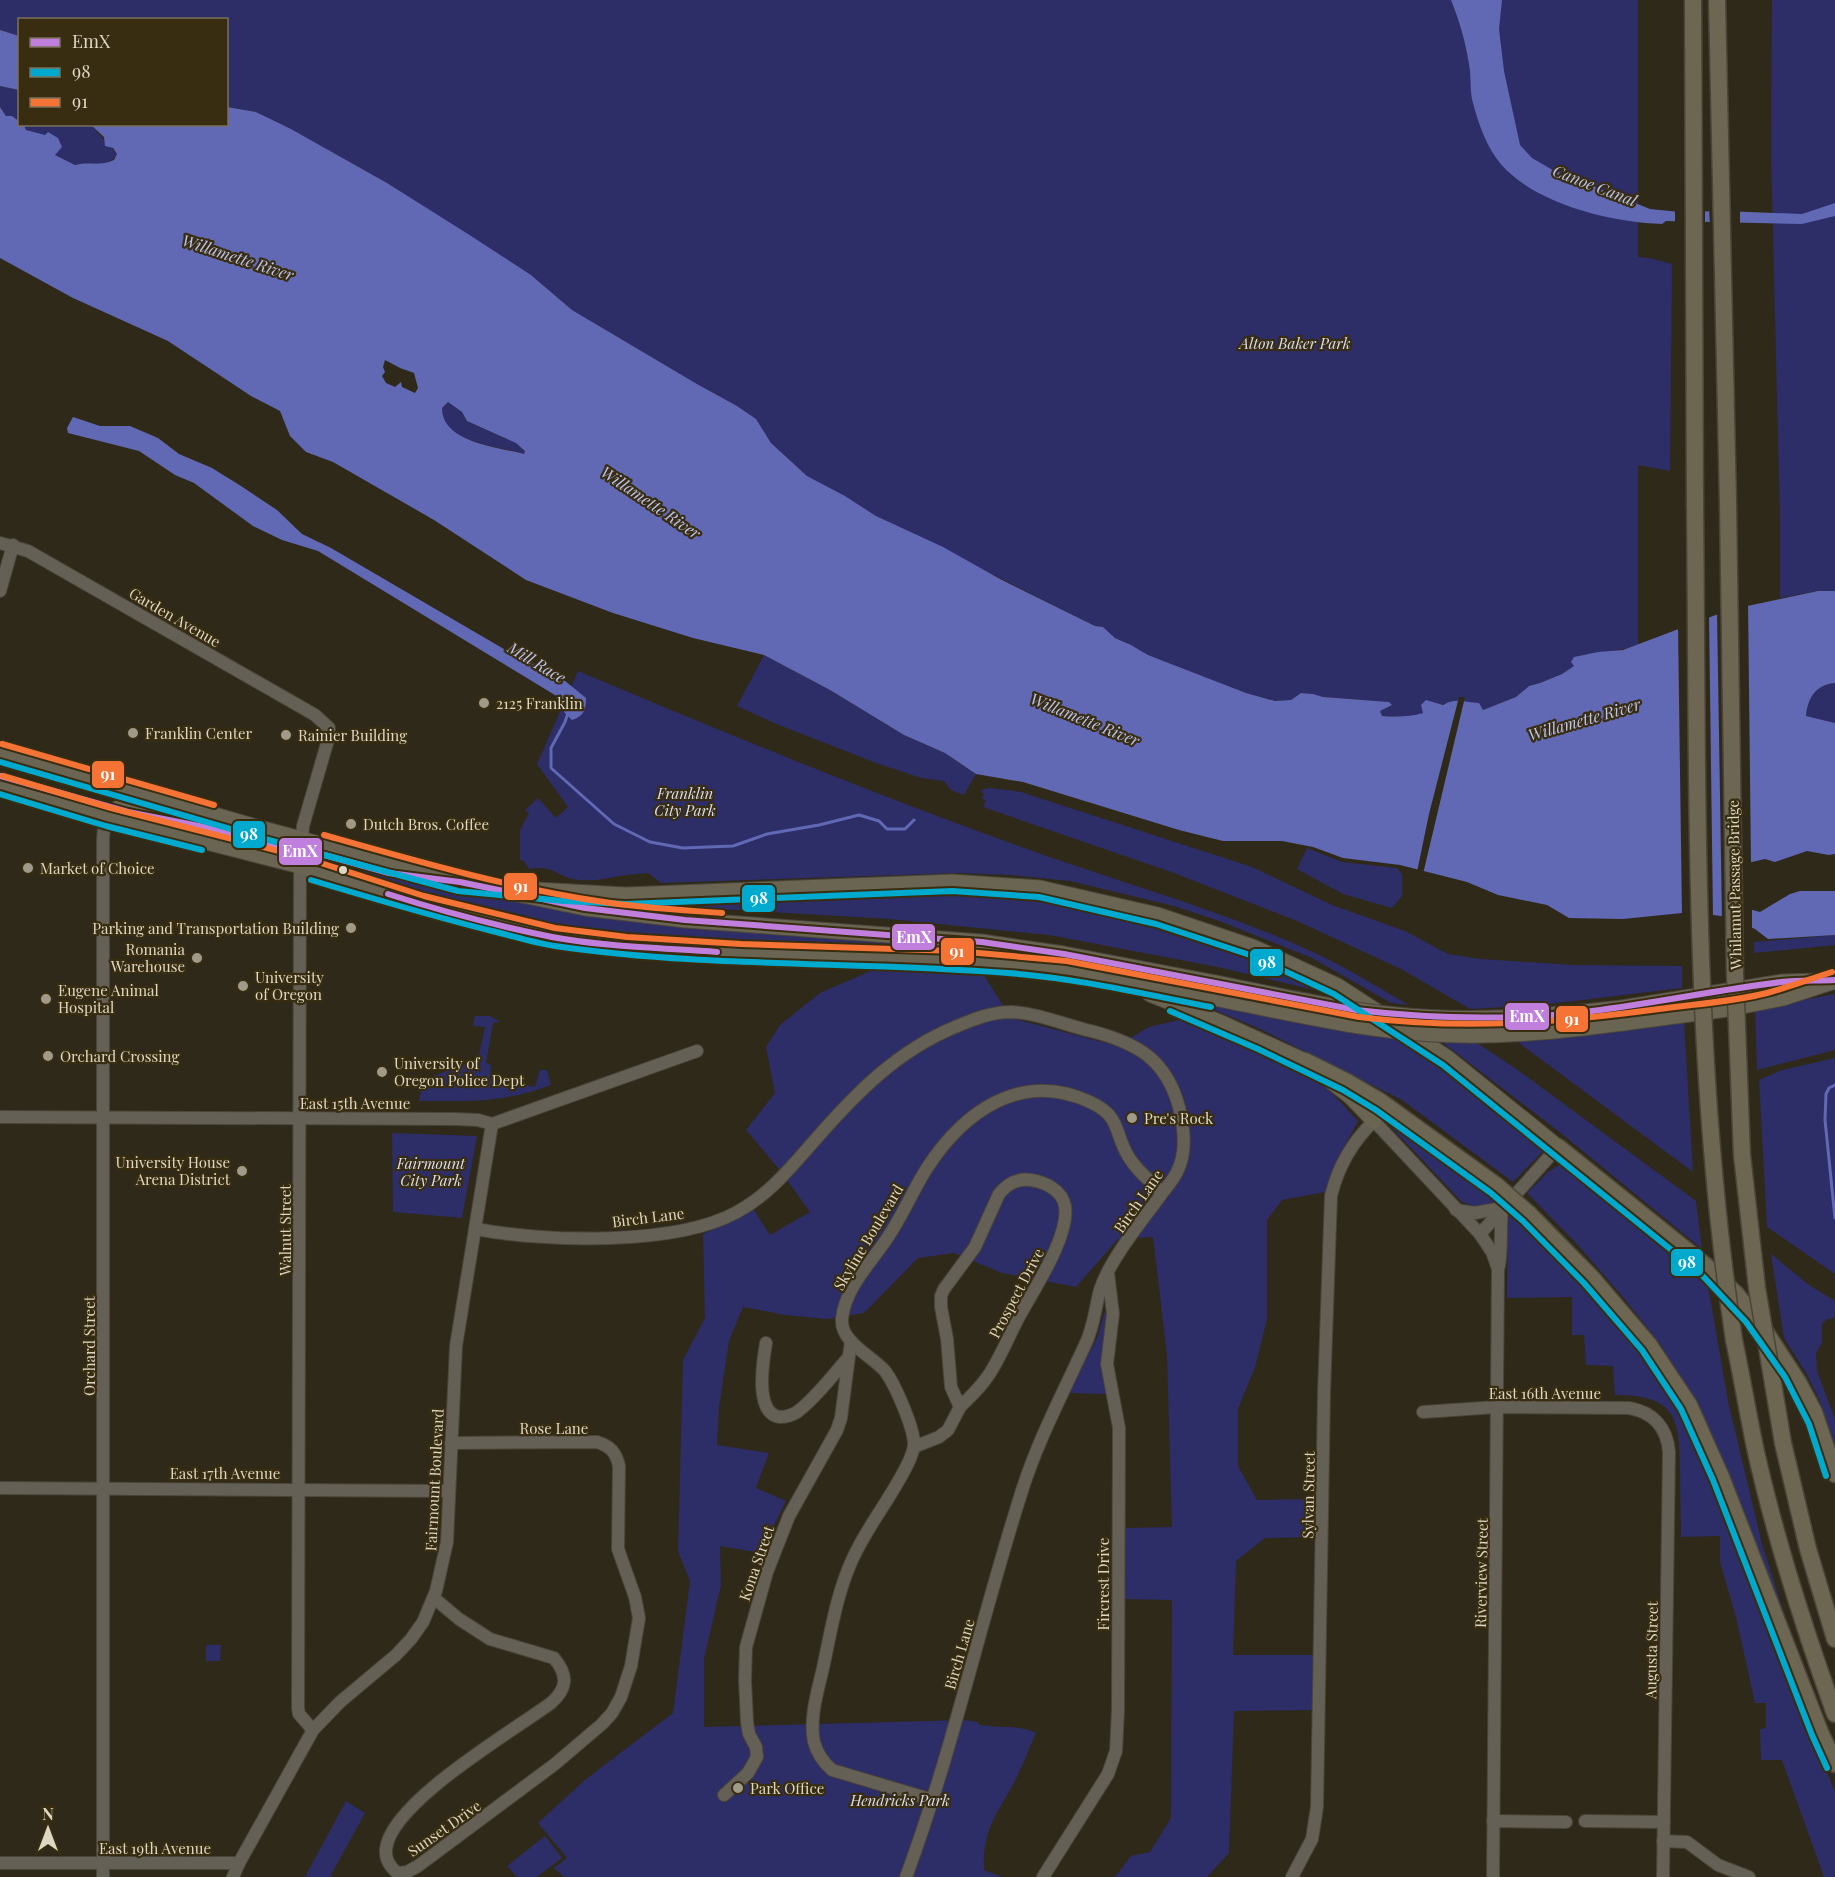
<svg xmlns="http://www.w3.org/2000/svg" width="1835" height="1877" font-family="'Playfair Display',serif">
<rect width="100%" height="100%" fill="#2f2919"/>
<g fill="#2d2d68">
<path d="M0,0h1638v257l12,1 22,6 -2,207 -32,-6v180c-20,7 -42,7 -64,12v9l-12,8 -22,9 -11,3 -13,11 -33,13c-17,-10 -28,-9 -46,-5 -7,1 -13,9 -21,11 -11,2 -24,0 -34,0l-2,-5 8,-4 1,-5 -66,-5 -10,-3 -12,-1 -10,7 -15,1 -30,-8 -98,-38 -17,-10 -16,-7 -12,-11 -8,-1 -219,-110 -31,-20 -38,-20 -36,-33 -15,-24 -19,-13 -40,-22 -125,-74 -41,-35 -144,-92 -96,-54 -35,-17 -29,-5 -1,-87h-206l-1,16 -19,-6z"/>
<polygon points="1772,0 1835,0 1835,591 1818,591 1780,598 1780,519 1771,153"/>
<polygon points="0,86 19,90 19,121 12,117 6,116 0,107"/>
<path d="M24,125h67l26,29c-9,16 -28,7 -42,11l-20,-10 -10,-19 -19,-6z"/>
<path d="M448,402l14,10 5,9 50,22 8,8 -1,3c-25,-9 -81,-9 -82,-46z"/>
<polygon points="764,655 830,690 904,735 945,753 976,774 964,795 951,790 944,781 921,778 876,763 774,723 737,706"/>
<path d="M578,671c145,61 290,121 438,174 95,35 193,61 286,102 37,16 72,38 107,58l-18,-2 -79,-45 -90,-36 -48,-16 -104,-25 -59,-6 -52,-2 -298,10 -13,-10c-9,1 -19,1 -28,3 -15,3 -31,6 -47,3 -20,-5 -20,-14 -44,-10l-5,-8 -4,-1v-30l9,-17 -4,-3 13,-12 18,20 12,-11 -31,-43z"/>
<path d="M1835,683v40l-29,-7c2,-18 9,-31 29,-33z"/>
<polygon points="990,788 1021,792 1252,867 1332,905 1405,931 1448,954 1480,959 1573,965 1682,966 1682,988 1541,1005 1470,1009 1403,970 1297,921 1174,873 983,807 986,800 982,799 984,793 980,792 983,789"/>
<polygon points="1307,848 1342,862 1397,868 1402,874 1402,896 1392,908 1343,894 1297,869"/>
<path d="M364,870c32,8 65,10 97,17l500,57 -2,5 -289,-10 -74,-6 -53,-9 -47,-10 -109,-30 -24,-11z"/>
<polygon points="854,895 957,895 1045,899 1145,921 1209,939 1316,983 1339,996 1218,967 1049,935 890,919 618,903 690,904"/>
<polygon points="1835,935 1835,945 1754,953 1754,942"/>
<path d="M910,967l73,7 28,44 106,28 32,-19 34,-8 93,39 53,32 29,31 -23,43 -10,28 -43,8 -15,20v99l-12,48 -17,42v57l19,34 56,-1v38l-48,1 -29,23 -3,94h80l-1,55 -78,1 -5,142 -22,24h-92l16,-21 19,-4 21,-34 1,-218 -47,-1 1,-71 46,-1 -5,-172 -14,-118 -35,2 -42,48 -74,-14 -48,-20 -36,5 -54,55 -37,6 -42,-4 -42,-8 -14,34 -10,66 -2,38 52,8 -13,35 30,13 -26,52 -40,-7 1,39 -17,74v68l260,-7 14,2v2c20,6 39,-1 58,9 -7,15 -12,30 -19,44 -18,35 -35,51 -33,93l18,7h-438l-10,-9 13,-10 -29,-35 48,-44 87,-66 17,-132 -12,-30 5,-191 22,-42 -2,-84 51,-24 16,25 40,-23 -31,-43 -33,-39 29,-37 -9,-46 14,-22 40,-32 53,-23z"/>
<polygon points="1835,994 1835,1050 1757,1070 1755,1009"/>
<polygon points="1214,1002 1412,1039 1545,1144 1546,1148 1513,1182 1402,1100 1260,1029 1212,1009"/>
<path d="M475,1016h15l10,6 -7,1 -7,40 5,2 -1,14 45,8 5,-17h7l4,15c-46,18 -84,16 -132,16l3,-15 6,-8 50,-19 7,-32 -12,-1z"/>
<polygon points="1684,1021 1693,1172 1515,1040"/>
<polygon points="1474,1041 1515,1068 1696,1201 1702,1249 1562,1134 1442,1042"/>
<polygon points="1835,1058 1835,1274 1767,1227 1759,1080 1782,1070"/>
<polygon points="1375,1107 1477,1179 1499,1200 1496,1203 1476,1207 1462,1202 1376,1111"/>
<polygon points="392,1133 477,1136 462,1218 393,1212"/>
<polygon points="1559,1165 1571,1167 1629,1216 1645,1226 1706,1274 1728,1401 1762,1544 1797,1654 1691,1394 1661,1345 1623,1297 1575,1242 1527,1193 1548,1172"/>
<path d="M1511,1210l68,65 36,42 36,48 27,43 19,36 34,86 54,147 50,114v86h-11l-42,-117h-21l-1,-31 6,-1v-25h-11l-19,-86 -16,-55v-26l-39,1c0,-22 -1,-44 -1,-66 0,-53 -4,-76 -65,-76l-2,-29 -27,-1 -2,-30h-12v-38l-65,1 1,-78z"/>
<polygon points="1771,1254 1809,1285 1835,1301 1835,1318 1827,1319 1822,1324 1822,1343 1816,1353 1817,1371 1835,1419 1835,1444 1820,1401 1806,1373 1784,1338"/>
<polygon points="1104,1313 1108,1313 1103,1364 1106,1394 1069,1393 1098,1336"/>
<polygon points="206,1645 221,1645 220,1661 206,1661"/>
<polygon points="346,1801 365,1813 331,1875 333,1877 305,1877"/>
<polygon points="545,1836 562,1858 537,1877 517,1877 507,1866"/>
</g>
<g fill="#6168b4" fill-rule="evenodd">
<path d="M1451,0h51l-3,29 5,42 16,74 12,13 19,11 99,40 30,3 44,-1 78,3 33,-11v13l-33,8 -136,-3 -4,3c-48,-2 -113,-17 -150,-49 -22,-18 -32,-46 -39,-72 -3,-10 -2,-21 -3,-32 -3,-24 -10,-49 -19,-71z"/>
<polygon points="0,30 19,36 19,90 0,86"/>
<path d="M0,107l6,9h6l7,5 1,3 4,1 2,5 19,5 3,-3 10,6 4,9 -7,8 20,10c15,-4 23,2 39,-5l3,-6 -4,-6 -8,-2 -1,-9 -13,-12 135,-1 1,-17 29,5 35,17 96,54 81,51 63,41 41,35 125,74 40,22 19,13 15,24 36,33 38,20 31,20 67,31 57,32 95,47 8,1 12,11 16,7 17,10 98,38 29,8 16,-1 10,-7 12,1 10,3 66,5 3,3 -12,6 2,5c14,1 28,1 41,-3l-2,-8 5,-5 17,5c13,-8 22,-2 36,-2l4,7 33,-13 13,-11 11,-3 22,-9 12,-8 -3,-4 3,-5 24,-5 25,-2 106,-40 89,-19h17v92c-20,2 -27,15 -29,33l29,7v131l-6,1 -22,-4 -32,11 -10,-3 -22,5 -9,41 26,7 30,-18 10,-3h35v44l-67,4 -13,-10 -27,-12 -36,-5 -69,7 -54,-1 -22,-13 -49,-10 -31,-13 -67,-17 -57,-7 -30,-11 -31,-6h-59l-44,-11 -156,-48 -47,-8 -31,-21 -41,-18 -74,-45 -66,-35 -71,-17 -80,-25 -87,-33 -92,-60 -101,-58 -27,-10 -16,-16 -10,-25 -29,-15 -83,-55 -95,-43 -73,-40zM385,360l15,8 14,5 4,15 -3,5 -13,-6 -1,-5 -6,5 -9,-4 -4,-7 3,-4 -2,-5zM448,402l14,10 5,9 49,22 9,8 -1,3c-25,-7 -82,-11 -82,-46z"/>
<path d="M73,417l27,9h30l28,12 21,16 33,14 29,18 36,24 25,24 29,14 178,104 50,24 27,22c0,12 -2,18 -14,22l-8,-8 1,-6 -2,-6 -245,-149 -36,-11 -29,-14 -59,-43 -19,-8 -36,-24 -71,-18 -1,-5z"/>
</g>
<g fill="#2f2919">
<polygon points="1705,208 1705,224 1675,224 1675,209"/>
<polygon points="1709,208 1740,208 1740,225 1710,225"/>
<polygon points="1748,602 1751,865 1745,867 1738,880 1736,903 1752,907 1752,931 1722,919 1717,611"/>
<polygon points="1709,614 1713,918 1682,916 1678,626"/>
<polygon points="1459,697 1465,697 1423,874 1417,872 1429,814"/>
</g>
<g fill="none" stroke-linecap="round" stroke-linejoin="round">
<g stroke="#6168b4" stroke-width="3">
<polyline points="568,713 565,722 551,748 551,768 614,824 650,842 683,848 733,846 767,834 819,825 859,815 879,821 887,829 905,829 914,820"/>
<polyline points="1835,1085 1829,1088 1826,1094 1825,1120 1835,1218"/>
</g>
<defs>
<g id="minor">
<polyline points="0,543 28,551 315,715 329,728 328,740 303,826 300,866 298,1708 299,1714 313,1730"/>
<polyline points="0,591 13,545"/>
<polyline points="0,1117 455,1119 478,1120 492,1124 697,1051"/>
<polyline points="1456,1210 1475,1213 1502,1208"/>
<path d="M476,1229c68,13 200,17 261,-17 32,-17 55,-46 78,-72 41,-47 82,-89 140,-113 19,-8 36,-15 56,-15 27,1 54,13 80,19 46,12 75,28 88,76 5,20 8,46 -2,65 -5,10 -13,18 -19,27 -18,24 -49,62 -58,91 -5,18 -6,37 -15,55 -23,50 -49,99 -65,152 -40,126 -68,256 -114,380"/>
<polyline points="1480,1234 1558,1147"/>
<path d="M1499,1266c3,-18 1,-38 3,-57"/>
<path d="M766,1343c-3,18 -12,71 14,74 5,0 12,-2 17,-5 18,-13 36,-37 51,-54"/>
<path d="M1423,1412l74,-5 132,1c24,4 38,19 40,44l-6,425"/>
<path d="M914,1447l25,-10 9,-7 12,-23 -9,-20 -4,-48 -6,-32v-11l3,-7 31,-42 24,-53c8,-10 18,-16 32,-14 14,2 31,10 34,26 5,30 -31,83 -45,109 -11,20 -19,42 -32,61 -8,12 -18,21 -28,31"/>
<polyline points="0,1488 449,1491"/>
<path d="M434,1598l25,21 31,20 64,19c14,17 14,30 -3,45 -38,28 -160,99 -165,146 -1,11 4,17 11,24l10,-1 11,-6 137,-102 47,-40 10,-11 9,-16 10,-31 8,-48 -4,-21 -17,-48 1,-83c-3,-14 -9,-20 -22,-24l-146,1"/>
<polyline points="724,1795 748,1773 757,1757 756,1747 749,1734 747,1722 745,1680 746,1647 767,1572 789,1516 837,1430 841,1418 851,1341"/>
<path d="M933,1800l-101,-30c-8,-7 -15,-17 -18,-28 -5,-24 4,-52 9,-74 8,-37 14,-76 30,-110 16,-35 42,-65 57,-99 2,-5 4,-10 4,-15 0,-16 -19,-60 -29,-73 -13,-15 -45,-29 -43,-52 3,-32 30,-57 46,-82 15,-22 25,-47 39,-69 37,-57 95,-98 163,-66 31,14 24,30 38,54 9,15 22,25 34,36"/>
<polyline points="1493,1821 1566,1822"/>
<polyline points="1585,1821 1664,1822"/>
<polyline points="1663,1841 1687,1842 1718,1865 1749,1877"/>
<polyline points="0,1863 239,1863"/>
<polyline points="103,1877 103,839 104,827 109,817"/>
<polyline points="233,1877 239,1863 313,1730 340,1702 396,1655 411,1639 423,1622 436,1591 447,1542 456,1346 492,1124"/>
<polyline points="1043,1877 1108,1774 1116,1751 1118,1710 1119,1428 1107,1364 1113,1314 1108,1273"/>
<path d="M1292,1877l20,-38 5,-32 7,-414 7,-197c7,-29 22,-55 43,-75l106,113 12,18 6,17 -5,608"/>
</g>
<g id="major">
<polyline points="0,753 267,830 460,882 585,908 685,920 982,942 1064,954 1216,983"/>
<polyline points="0,785 109,817 300,866 422,905 553,937 626,946 741,953 955,960 1011,964 1066,970 1213,998"/>
<path d="M109,817c12,-15 25,-17 44,-13"/>
<polyline points="537,890 626,895 952,882 1040,888 1158,915 1253,947 1338,986 1448,1058 1558,1147"/>
<polyline points="1150,994 1224,1024 1305,1061 1351,1097 1374,1121"/>
<polyline points="1622,1008 1782,982 1820,981"/>
<polyline points="1623,1023 1728,1009 1783,998 1835,981"/>
</g>
<g id="highway">
<polyline points="1693,0 1695,504"/>
<polyline points="1717,0 1728,504"/>
<polyline points="1305,1061 1347,1082 1381,1102 1497,1186"/>
<polyline points="1558,1147 1706,1266 1736,1294 1759,1322 1798,1382 1814,1412 1835,1474"/>
<polyline points="1529,1214 1591,1277 1649,1345 1689,1405 1721,1477 1820,1732 1835,1764"/>
<path d="M1734,1340c8,37 14,75 22,112 20,89 48,176 79,262"/>
<polyline points="1783,1443 1808,1549 1835,1639"/>
</g>
</defs>
<use href="#minor" stroke="#4a4539" stroke-width="14"/>
<use href="#major" stroke="#4a4539" stroke-width="17"/>
<use href="#highway" stroke="#4a4539" stroke-width="19"/>
<use href="#minor" stroke="#656055" stroke-width="12"/>
<use href="#major" stroke="#6a6453" stroke-width="15"/>
<use href="#highway" stroke="#6d6652" stroke-width="16"/>
<defs>
<g id="major-bridge">
<path d="M1216,983c60,12 120,26 181,32 75,8 150,1 225,-7"/>
<path d="M1213,998c73,14 146,32 220,36 64,4 127,-3 190,-11"/>
</g>
<g id="highway-bridge">
<path d="M1695,504c3,279 -3,560 39,836"/>
<polyline points="1728,504 1735,974 1742,1155 1757,1288 1783,1443"/>
<polyline points="1497,1186 1529,1214"/>
</g>
</defs>
<use href="#major-bridge" stroke="#4a4539" stroke-width="17" stroke-linecap="butt"/>
<use href="#highway-bridge" stroke="#4a4539" stroke-width="19" stroke-linecap="butt"/>
<use href="#major-bridge" stroke="#6a6453" stroke-width="15"/>
<use href="#highway-bridge" stroke="#6d6652" stroke-width="16"/>
<defs>
<g id="bus-1">
<path d="M0,776l128,36 76,15 81,23 36,4 68,19 71,9 125,26 100,12 297,22 82,12 292,56c78,9 157,11 236,1 63,-8 125,-21 189,-29 18,-2 36,-1 54,-2"/>
<path d="M388,894c53,17 110,32 164,43 54,10 110,11 165,15"/>
</g>
<g id="bus-2">
<polyline points="0,762 265,839 458,891 564,901 626,904 952,891 1039,897 1156,924 1250,955 1334,994 1443,1065 1700,1273 1746,1322 1785,1377 1809,1424 1826,1476"/>
<polyline points="0,794 106,826 202,850"/>
<path d="M311,880c60,18 120,36 181,51 21,5 42,12 63,15 150,22 302,15 453,27 68,5 136,21 203,34"/>
<polyline points="1170,1011 1258,1049 1343,1090 1376,1110 1491,1193 1523,1221 1584,1283 1642,1350 1681,1409 1713,1480 1812,1735 1827,1768"/>
</g>
<g id="bus-3">
<polyline points="2,744 214,805"/>
<path d="M3,776l108,32 191,49 122,39 131,32 72,9 114,7 215,7 111,10 292,56c104,13 197,6 300,-8 36,-5 73,-7 108,-16 22,-6 43,-14 65,-21"/>
<path d="M324,835c92,26 185,53 280,67 39,6 78,8 118,11"/>
</g>
</defs>
<use href="#bus-1" stroke="#382d10" stroke-width="10"/>
<use href="#bus-2" stroke="#382d10" stroke-width="10"/>
<use href="#bus-3" stroke="#382d10" stroke-width="10"/>
<use href="#bus-1" stroke="#c07fdc" stroke-width="6"/>
<use href="#bus-2" stroke="#00a9ce" stroke-width="6"/>
<use href="#bus-3" stroke="#f57335" stroke-width="6"/>
</g>
<g fill="#a09a89" stroke="#382d10" stroke-width="2">
<circle cx="484" cy="703" r="6"/>
<circle cx="133" cy="733" r="6"/>
<circle cx="286" cy="735" r="6"/>
<circle cx="351" cy="824" r="6"/>
<circle cx="28" cy="868" r="6"/>
<circle cx="351" cy="928" r="6"/>
<circle cx="197" cy="958" r="6"/>
<circle cx="243" cy="986" r="6"/>
<circle cx="46" cy="999" r="6"/>
<circle cx="48" cy="1056" r="6"/>
<circle cx="382" cy="1072" r="6"/>
<circle cx="1132" cy="1118" r="6"/>
<circle cx="242" cy="1171" r="6"/>
<circle cx="738" cy="1788" r="6"/>
</g>
<circle fill="#ddd7c6" stroke="#382d10" stroke-width="2" cx="343" cy="870" r="5"/>
<g text-anchor="middle" dominant-baseline="central" stroke-width="4.5" stroke-linejoin="round" paint-order="stroke">
<g font-size="15" font-style="italic" fill="#d9ddf4" stroke="#382d10">
<text x="1295" y="343">Alton Baker Park</text>
<text x="685" y="793">Franklin<tspan x="685" dy="17">City Park</tspan></text>
<text x="431" y="1163">Fairmount<tspan x="431" dy="17">City Park</tspan></text>
<text x="900" y="1800">Hendricks Park</text>
</g>
<g font-size="15" fill="#ddd7c6" stroke="#382d10">
<text transform="translate(175 617) rotate(30)">Garden Avenue</text>
<text transform="translate(1734 885) rotate(-91)">Whilamut Passage Bridge</text>
<text x="355" y="1103">East 15th Avenue</text>
<text transform="translate(1138 1201) rotate(-55)">Birch Lane</text>
<text transform="translate(648 1217) rotate(-7)">Birch Lane</text>
<text transform="translate(285 1230) rotate(-90)">Walnut Street</text>
<text transform="translate(868 1237) rotate(-59)">Skyline Boulevard</text>
<text transform="translate(1016 1293) rotate(-62)">Prospect Drive</text>
<text transform="translate(89 1346) rotate(-90)">Orchard Street</text>
<text x="1545" y="1393">East 16th Avenue</text>
<text x="554" y="1428">Rose Lane</text>
<text x="225" y="1473">East 17th Avenue</text>
<text transform="translate(434 1480) rotate(-87)">Fairmount Boulevard</text>
<text transform="translate(1308 1495) rotate(-89)">Sylvan Street</text>
<text transform="translate(756 1563) rotate(-71)">Kona Street</text>
<text transform="translate(1481 1573) rotate(-89)">Riverview Street</text>
<text transform="translate(1103 1584) rotate(-90)">Fircrest Drive</text>
<text transform="translate(1651 1650) rotate(-89)">Augusta Street</text>
<text transform="translate(959 1654) rotate(-74)">Birch Lane</text>
<text transform="translate(444 1828) rotate(-35)">Sunset Drive</text>
<text x="155" y="1848">East 19th Avenue</text>
</g>
<g font-size="15" fill="#ddd7c6" stroke="#382d10" text-anchor="start">
<text x="496" y="703">2125 Franklin</text>
<text x="145" y="733">Franklin Center</text>
<text x="298" y="735">Rainier Building</text>
<text x="363" y="824">Dutch Bros. Coffee</text>
<text x="40" y="868">Market of Choice</text>
<text x="339" y="928" text-anchor="end">Parking and Transportation Building</text>
<text x="185" y="949" text-anchor="end">Romania<tspan x="185" dy="17">Warehouse</tspan></text>
<text x="255" y="977">University<tspan x="255" dy="17">of Oregon</tspan></text>
<text x="58" y="990">Eugene Animal<tspan x="58" dy="17">Hospital</tspan></text>
<text x="60" y="1056">Orchard Crossing</text>
<text x="394" y="1063">University of<tspan x="394" dy="17">Oregon Police Dept</tspan></text>
<text x="1144" y="1118">Pre's Rock</text>
<text x="230" y="1162" text-anchor="end">University House<tspan x="230" dy="17">Arena District</tspan></text>
<text x="750" y="1788">Park Office</text>
</g>
<g font-size="16" font-style="italic" fill="#bcc3f1" stroke="#382d10">
<text transform="translate(1595 185) rotate(21)">Canoe Canal</text>
<text transform="translate(238 257) rotate(18)">Willamette River</text>
<text transform="translate(651 502) rotate(34)">Willamette River</text>
<text transform="translate(537 662) rotate(31)">Mill Race</text>
<text transform="translate(1085 719) rotate(22)">Willamette River</text>
<text transform="translate(1584 719) rotate(-16)">Willamette River</text>
</g>
</g>
<g stroke="#382d10" stroke-width="2">
<rect x="91" y="760" width="34" height="29" rx="6" fill="#f57335"/>
<rect x="232" y="820" width="34" height="29" rx="6" fill="#00a9ce"/>
<rect x="278" y="837" width="45" height="29" rx="6" fill="#c07fdc"/>
<rect x="503" y="872" width="35" height="29" rx="6" fill="#f57335"/>
<rect x="741" y="884" width="35" height="29" rx="6" fill="#00a9ce"/>
<rect x="891" y="923" width="45" height="28" rx="6" fill="#c07fdc"/>
<rect x="940" y="937" width="35" height="29" rx="6" fill="#f57335"/>
<rect x="1249" y="948" width="35" height="29" rx="6" fill="#00a9ce"/>
<rect x="1504" y="1002" width="46" height="29" rx="6" fill="#c07fdc"/>
<rect x="1555" y="1005" width="34" height="28" rx="6" fill="#f57335"/>
<rect x="1670" y="1248" width="34" height="29" rx="6" fill="#00a9ce"/>
</g>
<g font-size="16" text-anchor="middle" font-weight="bold" fill="#fff">
<text x="108" y="780">91</text>
<text x="249" y="840">98</text>
<text x="300" y="857">EmX</text>
<text x="521" y="892">91</text>
<text x="759" y="904">98</text>
<text x="914" y="943">EmX</text>
<text x="957" y="957">91</text>
<text x="1267" y="968">98</text>
<text x="1527" y="1022">EmX</text>
<text x="1572" y="1025">91</text>
<text x="1687" y="1268">98</text>
</g>
<rect x="18" y="18" width="210" height="108" fill="#382d10" stroke="#7a7159" stroke-width="1.5"/>
<rect x="30" y="38" width="30" height="9" fill="#c07fdc" stroke="#7a7159" stroke-width="1.5"/>
<text x="72" y="48" font-size="18" fill="#ddd7c6">EmX</text>
<rect x="30" y="68" width="30" height="9" fill="#00a9ce" stroke="#7a7159" stroke-width="1.5"/>
<text x="72" y="78" font-size="18" fill="#ddd7c6">98</text>
<rect x="30" y="98" width="30" height="9" fill="#f57335" stroke="#7a7159" stroke-width="1.5"/>
<text x="72" y="108" font-size="18" fill="#ddd7c6">91</text>
<g transform="translate(48 1829)" stroke="#382d10" stroke-width="4.5" paint-order="stroke">
<path d="M0-4.5L10 22L0 15L-10 22Z" fill="#ddd7c6"/>
<text y="-9" font-size="16" font-weight="bold" text-anchor="middle" fill="#ddd7c6">N</text>
</g>
</svg>
